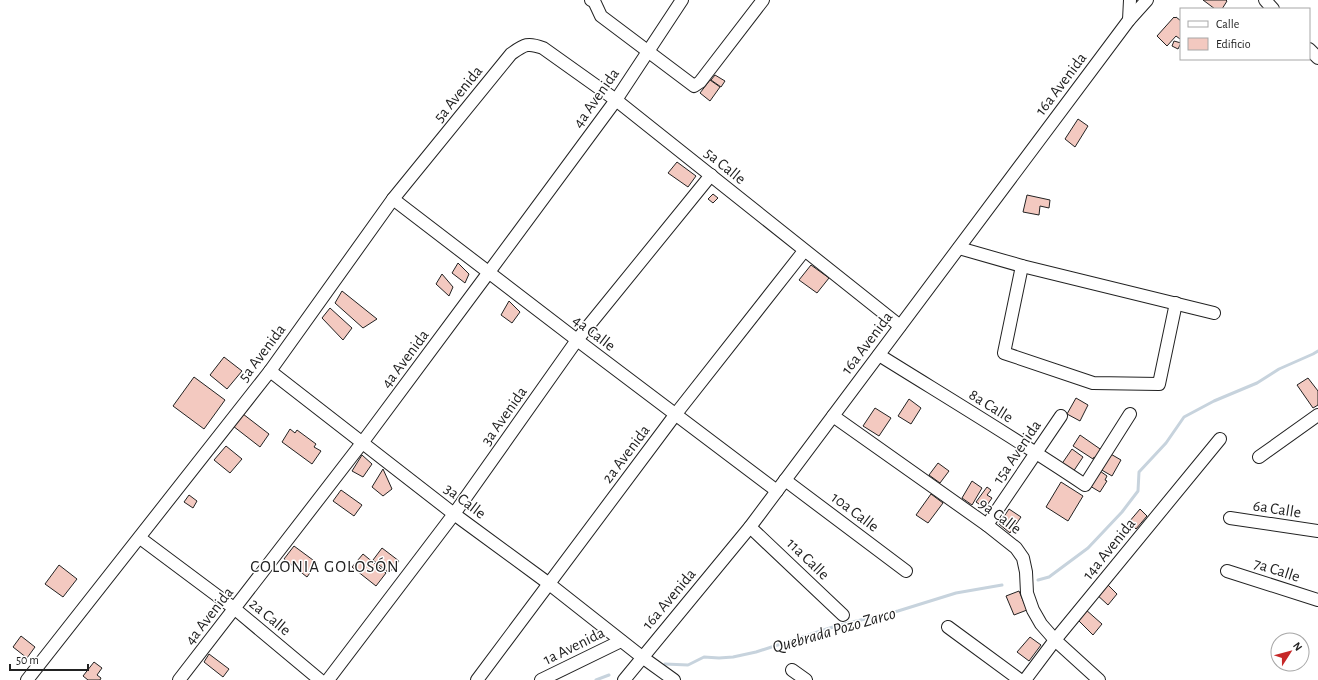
<svg xmlns="http://www.w3.org/2000/svg" width="1318" height="680" font-family="'Alegreya Sans',sans-serif">
<rect width="100%" height="100%" fill="#fff"/>
<g fill="none" stroke-linecap="round" stroke-linejoin="round">
<g stroke="#c7d3dd" stroke-width="3">
<polyline points="1038,580 1049,577 1088,548 1122,512 1138,491 1139,472 1166,443 1184,417 1214,401 1257,383 1279,369 1313,354 1318,351"/>
<polyline points="665,664 688,665 704,657 719,658 733,657 756,652 836,626 898,611 956,593 1002,585"/>
<polyline points="596,680 609,675"/>
</g>
</g>
<g fill="#f3c9c0" stroke="#222">
<polygon points="1203,0 1226,0 1227,1 1222,9 1215,9"/>
<polygon points="1174,17 1175,18 1176,17 1181,21 1181,38 1180,39 1176,36 1167,46 1157,36"/>
<polygon points="1174,41 1181,43 1178,49 1172,46"/>
<polygon points="715,75 725,81 721,87 711,80"/>
<polygon points="710,80 720,87 710,101 700,93"/>
<polygon points="1078,119 1088,126 1075,147 1065,139"/>
<polygon points="677,162 696,176 688,187 668,173"/>
<polygon points="713,194 718,198 713,203 708,199"/>
<polygon points="1027,195 1050,200 1049,208 1040,206 1039,215 1023,212"/>
<polygon points="458,263 469,274 465,283 452,273"/>
<polygon points="811,265 829,278 817,293 799,280"/>
<polygon points="442,274 453,287 449,296 436,284"/>
<polygon points="342,291 377,319 363,328 335,303"/>
<polygon points="509,301 520,312 512,323 501,315"/>
<polygon points="330,308 352,328 343,340 322,318"/>
<polygon points="224,357 242,371 227,389 210,375"/>
<polygon points="194,377 225,400 204,429 173,406"/>
<polygon points="1308,378 1318,391 1318,405 1313,408 1297,385"/>
<polygon points="1076,398 1088,405 1080,421 1067,414"/>
<polygon points="909,399 921,408 911,424 898,416"/>
<polygon points="875,408 891,418 879,436 863,426"/>
<polygon points="243,414 269,434 260,447 233,426"/>
<polygon points="290,429 295,433 297,430 316,444 314,447 321,451 312,464 282,442"/>
<polygon points="1080,435 1103,451 1098,460 1094,457 1093,459 1073,446"/>
<polygon points="226,446 242,459 230,473 214,460"/>
<polygon points="1072,449 1083,457 1073,472 1061,465"/>
<polygon points="1109,453 1121,460 1112,476 1100,469"/>
<polygon points="362,455 372,464 363,477 352,471"/>
<polygon points="938,463 949,471 940,483 929,475"/>
<polygon points="383,469 392,489 383,496 372,487"/>
<polygon points="1100,471 1107,476 1105,480 1107,481 1100,492 1090,486"/>
<polygon points="972,481 982,488 972,505 962,498"/>
<polygon points="1061,482 1083,496 1068,521 1046,507"/>
<polygon points="987,487 991,490 987,495 992,498 985,508 976,502"/>
<polygon points="341,490 362,505 354,516 333,501"/>
<polygon points="931,494 943,503 928,523 916,515"/>
<polygon points="189,495 197,501 193,508 184,502"/>
<polygon points="1009,509 1021,517 1010,533 999,524"/>
<polygon points="1140,509 1147,516 1136,529 1129,522"/>
<polygon points="294,546 317,563 307,577 284,559"/>
<polygon points="382,548 399,561 389,573 373,560"/>
<polygon points="363,554 386,573 376,586 352,567"/>
<polygon points="59,565 77,579 63,597 45,584"/>
<polygon points="1105,582 1117,594 1108,605 1095,593"/>
<polygon points="1019,591 1027,610 1014,615 1006,596"/>
<polygon points="1085,609 1102,624 1093,635 1077,619"/>
<polygon points="21,636 35,647 27,658 13,647"/>
<polygon points="1030,637 1041,645 1029,661 1017,652"/>
<polygon points="209,654 229,669 223,677 204,662"/>
<polygon points="94,662 102,668 97,675 101,678 100,680 88,680 83,676"/>
</g>
<g fill="none" stroke-linecap="round" stroke-linejoin="round">
<defs>
<g id="minor">
<polyline points="591,0 594,1 601,16 694,86 700,82 763,0"/>
<polyline points="1265,0 1273,9"/>
<polyline points="1129,20 1130,0"/>
<polyline points="1309,49 1318,58"/>
<polyline points="393,199 577,340 777,491"/>
<polyline points="959,248 1022,266 1214,313"/>
<polyline points="1022,266 1004,353 1093,383 1159,384 1176,303"/>
<path d="M879,355c69,43 139,85 206,130l45,-71"/>
<polyline points="270,371 454,514 548,583 642,657 674,680"/>
<polyline points="833,416 987,525 1016,548 1023,558 1026,572 1027,593 1033,610 1041,624 1055,640 1099,680"/>
<polyline points="1259,457 1318,415"/>
<polyline points="785,480 906,571"/>
<polyline points="1230,518 1318,531"/>
<polyline points="987,525 1061,416"/>
<polyline points="750,527 843,615"/>
<polyline points="140,538 235,609 320,680"/>
<polyline points="1227,571 1318,600"/>
<polyline points="948,627 1020,680"/>
<polyline points="792,670 806,680"/>
<path d="M27,680l243,-309 123,-172 118,-145c13,-9 16,-12 32,-6l73,52 284,226"/>
<polyline points="179,680 362,443 489,272 616,100 682,0"/>
<polyline points="328,680 454,514 577,340 711,175"/>
<polyline points="477,680 675,415 804,251"/>
<polyline points="541,680 621,641"/>
<polyline points="624,680 750,527 1129,20 1147,0"/>
<polyline points="1025,680 1055,640 1220,439"/>
</g>
</defs>
<use href="#minor" stroke="#222" stroke-width="14"/>
<use href="#minor" stroke="#fff" stroke-width="12"/>
</g>
<g text-anchor="middle" dominant-baseline="central" stroke-width="3" stroke-linejoin="round" paint-order="stroke">
<g font-size="16" fill="#222" stroke="#fff">
<text transform="translate(1061 84) rotate(-53)">16a Avenida</text>
<text transform="translate(458 94) rotate(-51)">5a Avenida</text>
<text transform="translate(596 98) rotate(-55)">4a Avenida</text>
<text transform="translate(725 166) rotate(39)">5a Calle</text>
<text transform="translate(594 333) rotate(37)">4a Calle</text>
<text transform="translate(867 343) rotate(-53)">16a Avenida</text>
<text transform="translate(262 353) rotate(-53)">5a Avenida</text>
<text transform="translate(405 359) rotate(-53)">4a Avenida</text>
<text transform="translate(991 406) rotate(32)">8a Calle</text>
<text transform="translate(504 416) rotate(-55)">3a Avenida</text>
<text transform="translate(1017 452) rotate(-56)">15a Avenida</text>
<text transform="translate(626 454) rotate(-53)">2a Avenida</text>
<text transform="translate(465 501) rotate(37)">3a Calle</text>
<text transform="translate(1277 509) rotate(9)">6a Calle</text>
<text transform="translate(855 512) rotate(37)">10a Calle</text>
<text transform="translate(1000 516) rotate(37)">9a Calle</text>
<text transform="translate(1109 549) rotate(-51)">14a Avenida</text>
<text transform="translate(808 559) rotate(44)">11a Calle</text>
<text transform="translate(1277 570) rotate(18)">7a Calle</text>
<text transform="translate(669 599) rotate(-50)">16a Avenida</text>
<text transform="translate(209 616) rotate(-52)">4a Avenida</text>
<text transform="translate(270 617) rotate(40)">2a Calle</text>
<text transform="translate(574 646) rotate(-26)">1a Avenida</text>
</g>
<g font-size="17" letter-spacing="1" fill="#222" stroke="#fff">
<text x="325" y="566">COLONIA GOLOSÓN</text>
</g>
<g font-size="17" font-style="italic" fill="#222" stroke="#fff">
<text transform="translate(834 630) rotate(-16)">Quebrada Pozo Zarco</text>
</g>
</g>
<rect x="1180" y="8" width="130" height="52" fill="#ffffff" stroke="#a7a7a7"/>
<rect x="1188" y="21" width="20" height="6" fill="#ffffff" stroke="#a7a7a7"/>
<text x="1216" y="28" font-size="12" fill="#222222">Calle</text>
<rect x="1188" y="38" width="20" height="12" fill="#f3c9c0" stroke="#a7a7a7"/>
<text x="1216" y="48" font-size="12" fill="#222222">Edificio</text>
<g transform="translate(1290 652) rotate(54)"><circle r="19" fill="#ffffff" stroke="#a7a7a7"/>
<path d="M0-3L7 15L0 10L-7 15Z" fill="#c62828"/>
<text y="-6" font-size="11" font-weight="bold" text-anchor="middle" fill="#222222">N</text>
</g>
<path d="M10 664v6h78v-6" fill="none" stroke="#222222" stroke-width="2"/>
<text x="16" y="664" font-size="12" fill="#222222" stroke="#ffffff" stroke-width="3" paint-order="stroke">50 m</text>
</svg>
